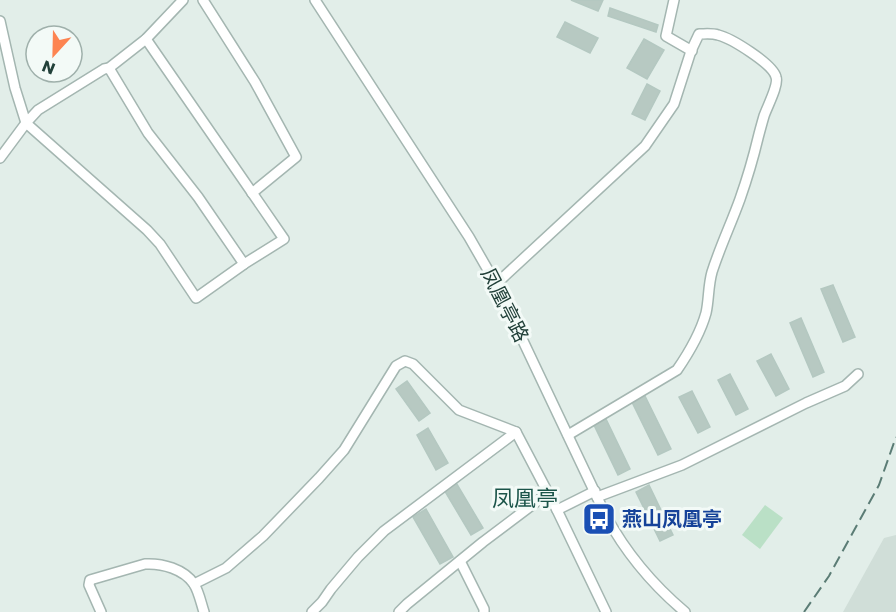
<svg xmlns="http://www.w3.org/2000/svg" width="896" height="612" font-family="Poppins,'Noto Sans SC',sans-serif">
<rect width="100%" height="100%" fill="#e2eee9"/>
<polygon fill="#d0ded8" points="896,535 896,612 843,612 884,538"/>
<polygon fill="#bae0c6" points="765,505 783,518 760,549 742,535"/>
<g fill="#b7c9c2" stroke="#b4c8c1" stroke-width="1.5">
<polygon points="571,0 603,0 598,11"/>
<polygon points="610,8 658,25 656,32 608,16"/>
<polygon points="565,22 598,38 590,53 557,37"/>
<polygon points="644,39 664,50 647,79 627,68"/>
<polygon points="647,84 660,91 645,120 632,114"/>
<polygon points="833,285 855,337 843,342 821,289"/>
<polygon points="801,318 824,372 813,377 790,323"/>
<polygon points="771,354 789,389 776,396 757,361"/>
<polygon points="730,374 748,409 736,415 718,380"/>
<polygon points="407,381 430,413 419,421 396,389"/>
<polygon points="692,391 710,427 698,433 679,397"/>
<polygon points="644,394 671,449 658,455 631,400"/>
<polygon points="606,419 630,469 618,475 594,425"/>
<polygon points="428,428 448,463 436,470 417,435"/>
<polygon points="455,481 483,528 471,535 443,488"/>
<polygon points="649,485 673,535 660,541 636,492"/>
<polygon points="426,509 453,557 440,564 413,517"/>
</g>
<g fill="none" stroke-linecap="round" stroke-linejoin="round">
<defs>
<g id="minor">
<polyline points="203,0 255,82 296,157 252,193"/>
<path d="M315,0l154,237 27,47 110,232c20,37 47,69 79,96"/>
<polyline points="674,0 666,36 692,51"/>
<polyline points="0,21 15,88 26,123 147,230 160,244 196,298 244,264 284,239 146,39"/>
<polyline points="109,68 148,133 198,197 244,264"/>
<polyline points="0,158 26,123 38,110 104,69 109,68 146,39 183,0"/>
<path d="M496,284l149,-138 29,-42 17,-53 8,-17c6,0 13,-1 19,1 13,3 55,29 58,42 3,8 -9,30 -12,39 -2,7 -4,14 -6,22 -5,21 -11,41 -18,61 -9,25 -20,48 -28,73 -4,14 -3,28 -6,41 -5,18 -18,41 -29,57l-109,65"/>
<polyline points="597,497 682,465 806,403 845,386 858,374"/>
<polyline points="557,510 606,612"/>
<polyline points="460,561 484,609 484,612"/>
<polyline points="194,584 226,568 263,536 319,478 344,450 396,366 405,361 413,364 459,410 516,432 557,510 595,491"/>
<path d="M101,612l-12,-27 1,-5 55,-16c17,-1 39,5 49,20 5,8 7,19 10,28"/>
<polyline points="312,612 322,602 331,589 358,557 384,531 516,432"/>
<polyline points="399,612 407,604 483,542 548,493"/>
</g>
</defs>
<use href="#minor" stroke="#a4b6b1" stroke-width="12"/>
<use href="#minor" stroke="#fff" stroke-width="9"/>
<polyline stroke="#5b7c75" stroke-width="2" stroke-dasharray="12 6" stroke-linecap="butt" points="804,612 829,576 879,485 896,437"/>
</g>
<defs>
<symbol id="bus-square" viewBox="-11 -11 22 22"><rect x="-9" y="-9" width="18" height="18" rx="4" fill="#1a4fb4" stroke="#f3faf7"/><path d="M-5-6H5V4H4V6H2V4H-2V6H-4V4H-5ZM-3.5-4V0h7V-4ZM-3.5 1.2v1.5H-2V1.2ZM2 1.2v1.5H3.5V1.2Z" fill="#fff"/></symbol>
</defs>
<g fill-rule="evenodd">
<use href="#bus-square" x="580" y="500" width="38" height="38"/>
</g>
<g text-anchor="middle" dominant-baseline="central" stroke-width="6" stroke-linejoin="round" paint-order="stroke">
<g font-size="20" fill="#214039" stroke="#f3faf7">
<text transform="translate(505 305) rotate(63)">凤凰亭路</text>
</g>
<g font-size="20" font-weight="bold" fill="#164399" stroke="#f3faf7" text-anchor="start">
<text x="622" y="519">燕山凤凰亭</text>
</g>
<g font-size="22" fill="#1b5449" stroke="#f3faf7">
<text x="525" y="498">凤凰亭</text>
</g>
</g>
<g transform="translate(54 54) rotate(202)"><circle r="28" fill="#f3faf7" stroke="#9fb0ab" stroke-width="1.5"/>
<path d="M0-4.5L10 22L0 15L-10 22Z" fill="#fd8451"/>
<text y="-9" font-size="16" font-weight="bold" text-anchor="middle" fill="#214039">N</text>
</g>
</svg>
